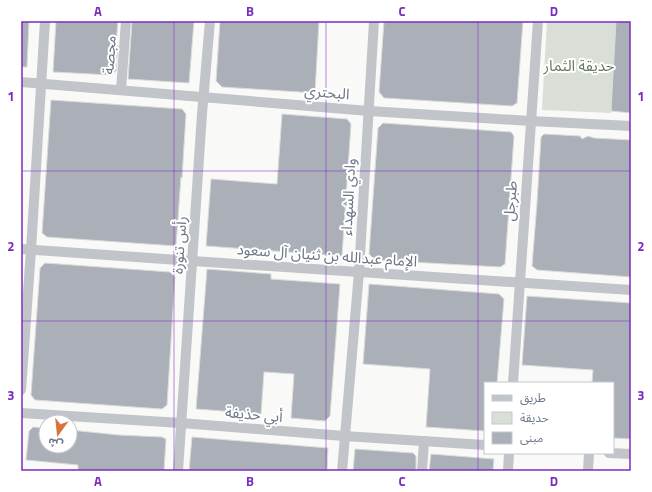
<svg xmlns="http://www.w3.org/2000/svg" width="652" height="492" font-family="'Titillium Web','Noto Sans Arabic',sans-serif">
<rect width="100%" height="100%" fill="#f9f9f8"/>
<polygon fill="#d9ded7" points="547,21 616,21 611,113 542,110"/>
<g fill="#abb0b8" stroke="#dbdbda">
<polygon points="21,21 29,21 27,67 21,67"/>
<polygon points="56,21 118,21 116,45 118,45 116,71 111,75 53,72"/>
<polygon points="132,21 194,21 189,83 128,79"/>
<polygon points="220,21 319,21 315,93 222,87 216,81"/>
<polygon points="384,21 523,21 517,103 512,106 384,98 379,92"/>
<polygon points="616,21 631,21 631,113 611,111"/>
<polygon points="51,100 182,109 186,114 182,178 181,177 176,246 47,237 42,233"/>
<polygon points="282,114 347,119 351,124 342,256 206,246 211,179 277,184"/>
<polygon points="383,123 511,132 514,136 505,264 500,267 375,260 369,254 378,128"/>
<polygon points="544,134 580,136 582,139 588,136 594,138 631,140 631,277 537,270 532,266 537,203 541,137"/>
<polygon points="45,263 170,272 175,277 167,405 162,409 35,400 31,395 40,268"/>
<polygon points="207,269 271,274 271,279 340,284 330,416 325,421 291,418 294,374 264,372 261,414 196,409"/>
<polygon points="369,284 499,294 504,299 497,383 485,383 485,431 426,427 430,369 363,364"/>
<polygon points="527,296 631,303 631,439 613,438 613,383 592,383 593,370 522,365"/>
<polygon points="33,427 46,428 46,446 70,446 70,430 119,435 162,437 166,439 164,471 91,471 78,470 78,465 26,460 29,431"/>
<polygon points="192,437 328,448 327,471 189,471"/>
<polygon points="355,449 413,453 416,456 416,471 353,471"/>
<polygon points="431,454 494,459 493,471 429,471"/>
</g>
<g fill="none" stroke-linecap="round" stroke-linejoin="round">
<g stroke="#c1c4c9" stroke-width="10">
<polyline points="21,82 369,111 531,121 631,126"/>
<polyline points="121,90 126,21"/>
<polyline points="21,249 193,261 631,290"/>
<polyline points="513,383 538,21"/>
<polyline points="21,390 31,250 45,21"/>
<polyline points="21,413 181,423 344,436 485,445"/>
<polyline points="609,453 631,454"/>
<polyline points="178,471 202,114 210,21"/>
<polyline points="342,471 359,272 374,21"/>
<polyline points="422,471 424,441"/>
<polyline points="508,471 509,453"/>
<polyline points="588,471 589,453"/>
</g>
</g>
<path fill="none" stroke="#7b2cbf" stroke-width="1" stroke-opacity="0.55" d="M174,21v450M326,21v450M478,21v450M21,171h610M21,321h610"/>
<g text-anchor="middle" dominant-baseline="central" stroke-width="4" stroke-linejoin="round" paint-order="stroke">
<g font-size="15" fill="#6b7686" stroke="#fff">
<text transform="translate(109 55) rotate(-86)">مجصة</text>
<text transform="translate(327 92) rotate(5)">البحتري</text>
<text transform="translate(348 197) rotate(-87)">وادي الشهداء</text>
<text transform="translate(510 201) rotate(-86)">طبرجل</text>
<text transform="translate(179 245) rotate(-86)">رأس تنورة</text>
<text transform="translate(327 255) rotate(4)">الإمام عبدالله بن ثنيان آل سعود</text>
<text transform="translate(254 414) rotate(5)">أبي حذيفة</text>
</g>
<g font-size="15" fill="#667965" stroke="#fff">
<text x="579" y="65">حديقة الثمار</text>
</g>
</g>
<rect width="652" height="492" fill="none" stroke="#ffffff" stroke-width="44"/>
<rect x="484" y="382" width="130" height="72" fill="#ffffff" stroke="#c4c8cf"/>
<rect x="492" y="395" width="20" height="6" fill="#c1c4c9" stroke="#c4c8cf"/>
<text x="520" y="402" font-size="12" fill="#6b7686">طريق</text>
<rect x="492" y="412" width="20" height="12" fill="#d9ded7" stroke="#c4c8cf"/>
<text x="520" y="422" font-size="12" fill="#6b7686">حديقة</text>
<rect x="492" y="432" width="20" height="12" fill="#abb0b8" stroke="#c4c8cf"/>
<text x="520" y="442" font-size="12" fill="#6b7686">مبنى</text>
<g transform="translate(58 434) rotate(195)"><circle r="19" fill="#ffffff" stroke="#c4c8cf"/>
<path d="M0-3L7 15L0 10L-7 15Z" fill="#d6753b"/>
<text y="-6" font-size="11" font-weight="bold" text-anchor="middle" fill="#6b7686">ش</text>
</g>
<rect x="22" y="22" width="608" height="448" fill="none" stroke="#7b2cbf" stroke-width="1.5"/>
<g font-size="13" text-anchor="middle" font-weight="bold" fill="#7b2cbf">
<text x="98" y="16">A</text>
<text x="250" y="16">B</text>
<text x="402" y="16">C</text>
<text x="554" y="16">D</text>
<text x="11" y="101">1</text>
<text x="641" y="101">1</text>
<text x="11" y="251">2</text>
<text x="641" y="251">2</text>
<text x="11" y="400">3</text>
<text x="641" y="400">3</text>
<text x="98" y="486">A</text>
<text x="250" y="486">B</text>
<text x="402" y="486">C</text>
<text x="554" y="486">D</text>
</g>
</svg>
